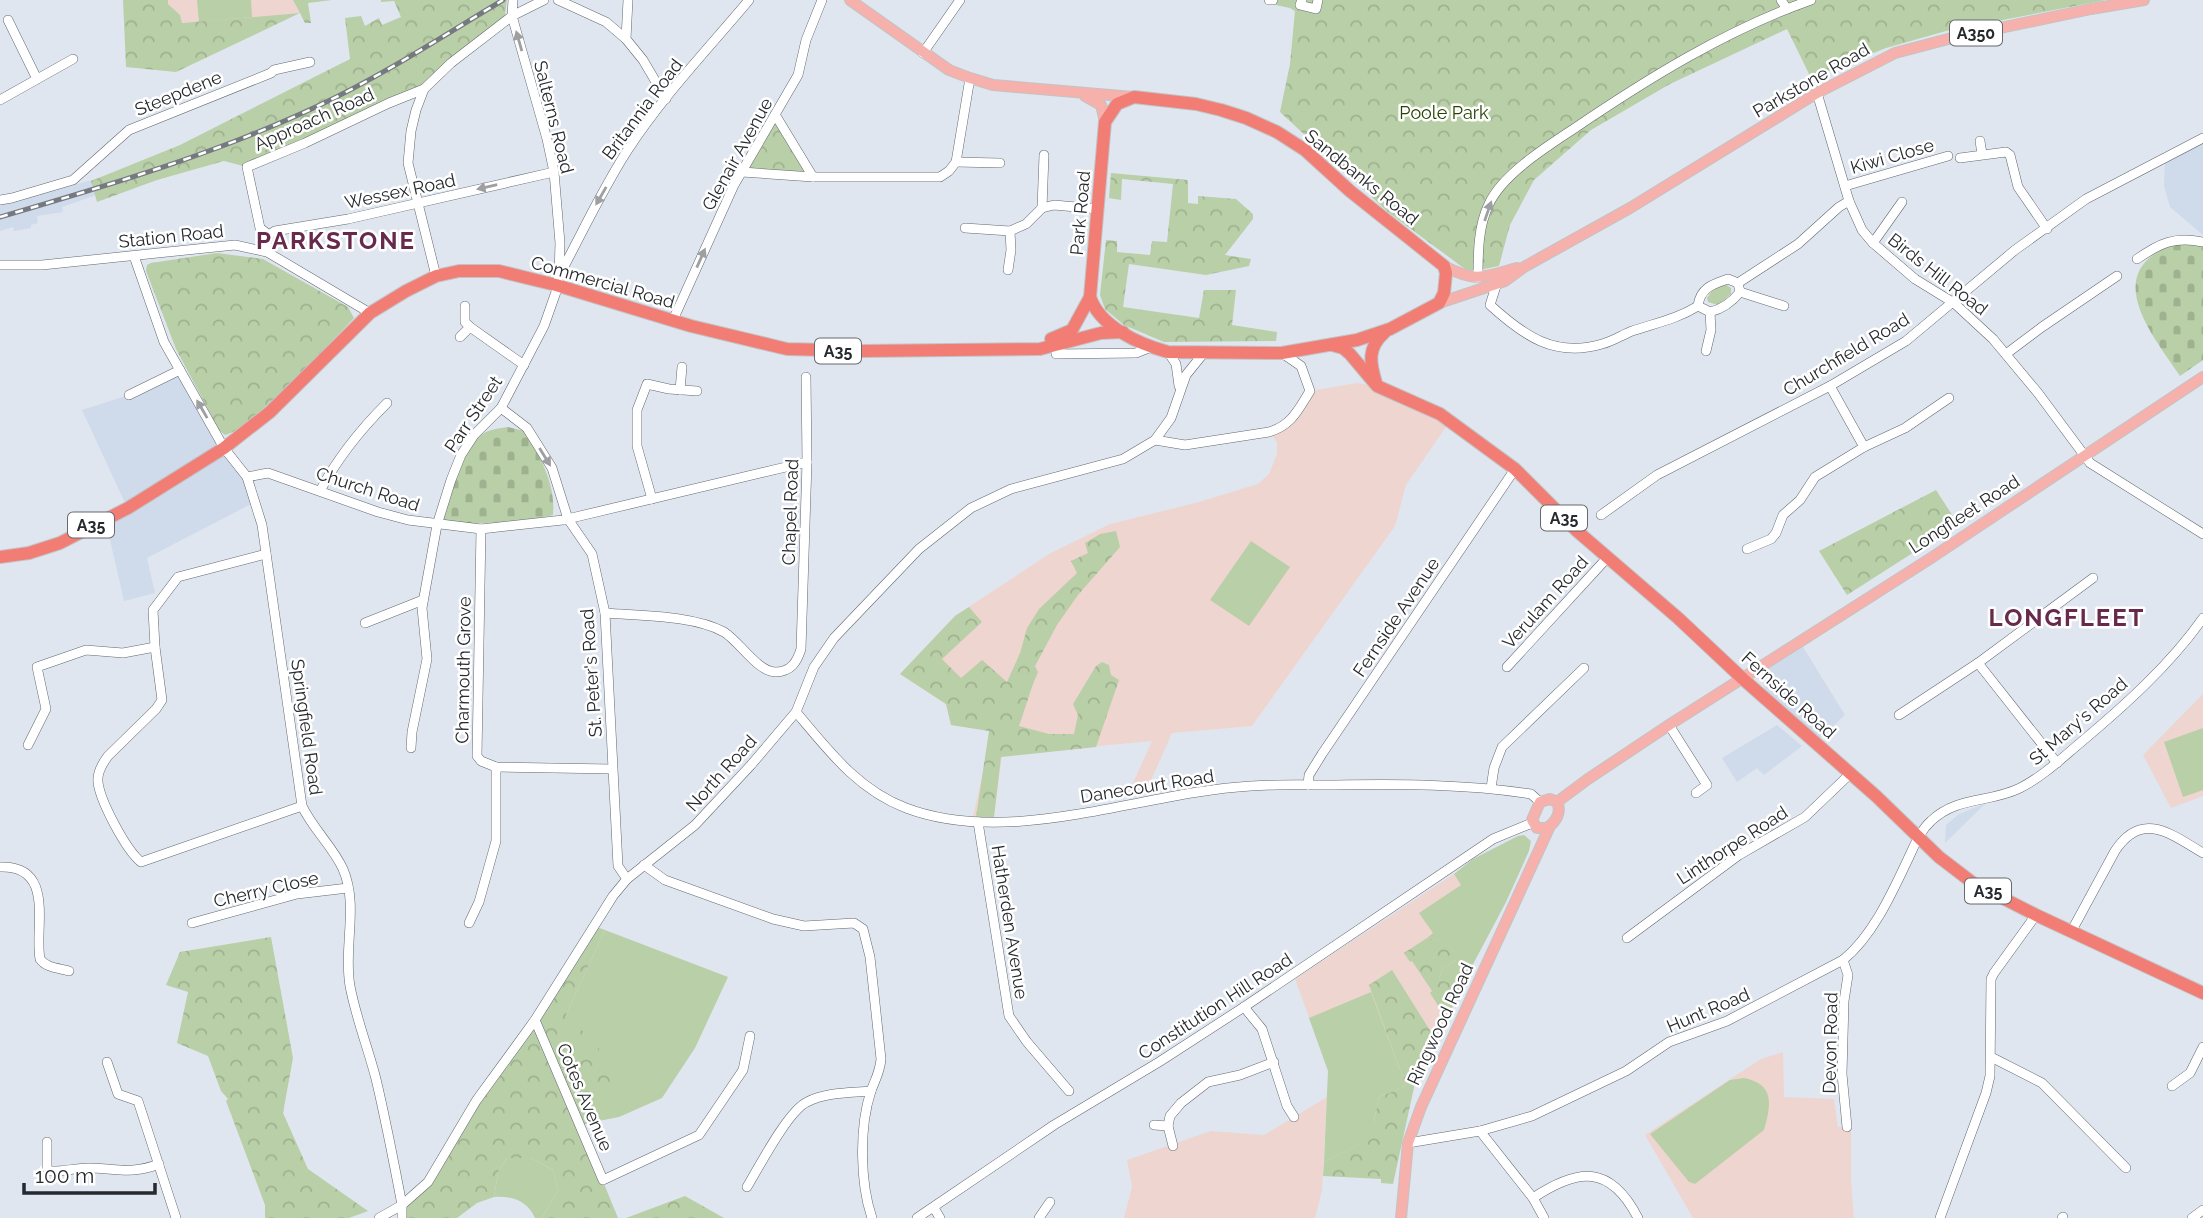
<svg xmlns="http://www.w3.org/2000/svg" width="2203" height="1218" font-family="Raleway,sans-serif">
<defs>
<pattern id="forest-crowns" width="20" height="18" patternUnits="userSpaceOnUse" patternTransform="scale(1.75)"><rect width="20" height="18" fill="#b9cfa7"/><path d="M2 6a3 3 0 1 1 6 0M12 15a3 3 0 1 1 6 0" fill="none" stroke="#9fb290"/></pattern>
<pattern id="cemetery-stones" width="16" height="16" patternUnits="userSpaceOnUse" patternTransform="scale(1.75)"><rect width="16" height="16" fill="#b9cfa7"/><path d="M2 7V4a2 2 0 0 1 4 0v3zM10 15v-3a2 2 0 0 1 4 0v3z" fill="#9fb290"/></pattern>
</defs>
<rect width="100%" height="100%" fill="#dfe6f0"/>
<g fill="#cfdaea">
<polygon points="2203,138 2203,235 2170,207 2164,186 2165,157"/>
<polygon points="129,170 139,180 62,207 63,212 37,216 38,223 31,225 31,228 14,231 13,227 0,231 0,205"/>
<polygon points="180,370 238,462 255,502 147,558 155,593 124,601 105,518 127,507 82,410 129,395"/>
<polygon points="1803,647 1845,715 1819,740 1765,691 1763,684 1762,679 1767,670"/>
<polygon points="1777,725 1802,746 1764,775 1757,768 1737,782 1722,758"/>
<polygon points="1986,803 1945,843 1946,825 1959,814"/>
</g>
<g fill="#efd5cf">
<polygon points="168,0 293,0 301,13 182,23 181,26 168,4"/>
<polygon points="1357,383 1377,386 1450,421 1406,485 1395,526 1252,726 1172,733 1145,794 1128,794 1152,741 1002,755 994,817 973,817 992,731 951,725 946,704 900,674 955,616 1049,554 1110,524 1199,502 1258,484 1269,474 1277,454 1277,442 1269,432 1282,428 1310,391"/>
<polygon points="2203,694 2203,796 2171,808 2143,755"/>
<polygon points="1454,874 1475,906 1498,917 1459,990 1415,1083 1343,1110 1295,979"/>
<polygon points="1783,1052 1784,1097 1834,1099 1838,1127 1847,1127 1851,1131 1851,1180 1854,1218 1693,1218 1645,1135 1761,1059"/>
<polygon points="1327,1097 1322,1190 1315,1218 1124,1218 1132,1187 1127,1160 1211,1131 1264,1135"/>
</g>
<g fill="#b9cfa7">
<polygon points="197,0 251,0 252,17 199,22"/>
<polygon points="1725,284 1731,288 1731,294 1718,305 1708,302 1707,298 1713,289"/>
<polygon points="1251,541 1290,567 1249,626 1210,600"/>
<polygon points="2203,728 2203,790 2183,797 2164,742"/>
<polygon points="1524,835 1531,841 1529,851 1506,902 1463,983 1449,983 1439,979 1442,969 1457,959 1437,941 1427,938 1433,933 1419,913 1461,885 1454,874 1473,859 1518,836"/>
<polygon points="605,930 728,977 695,1048 662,1098 619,1117 588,1123 586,1116 592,1095 566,1015"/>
<polygon points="1371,992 1406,1086 1379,1097 1374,1120 1382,1134 1324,1162 1328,1071 1309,1018"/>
<path d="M1744,1078c31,6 27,27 20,52l-69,54 -6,-2 -39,-48 80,-54z"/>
<path d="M507,1158h24l22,12 5,20 -16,28h-7c-8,-18 -23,-22 -41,-21l4,-25z"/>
</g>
<g fill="url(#forest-crowns)">
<polygon points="123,0 168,0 168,4 180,15 182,23 300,13 293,0 332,0 308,3 311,23 305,23 300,13 176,72 126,67"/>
<polygon points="381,0 507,0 504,22 424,89 247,167 224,161 157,180 97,202 91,181 180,145 350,59 345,18 361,16 365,26 379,18 382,25 401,17 394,1 381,2"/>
<polygon points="1269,0 2106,0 1946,31 1886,48 1811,78 1787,29 1670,84 1591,130 1534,180 1510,225 1499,266 1469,272 1388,212 1280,112 1290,64 1295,11 1290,8 1271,4"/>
<polygon points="776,116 813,177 742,172"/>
<polygon points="1111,173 1188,180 1188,203 1198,204 1198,196 1236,199 1253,214 1253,219 1225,255 1251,259 1249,266 1206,275 1129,264 1123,307 1199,318 1204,290 1236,290 1232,325 1277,332 1276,341 1164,342 1124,325 1105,309 1100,295 1106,240 1117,241 1117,252 1150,255 1152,241 1167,242 1173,184 1122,179 1121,200 1109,198"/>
<path d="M217,253l46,6 85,48 6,11c-22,23 -104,112 -129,117l-6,-5 -43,-81 -30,-78 1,-6 4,-2z"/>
<polygon points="1936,490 1958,524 1847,595 1819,551"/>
<path d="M1116,531l4,16 -42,48 -21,30 -22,41 3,6c-8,18 -12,35 -19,54l30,8h25l4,-19 -5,-11 23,-38 6,-4 7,3 2,10 8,5 -23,67 -95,10 -7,60h-18l13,-86 -38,-6 -5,-21 -46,-30 55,-58 14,-9 13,15 -40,37 19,19 21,-18 25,22 13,-29 7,-25 12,-19 38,-36 -6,-12 17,-8 -3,-10 15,-9z"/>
<path d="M594,926l11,4 -39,85 30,29 20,33c-16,13 -34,22 -28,46l-8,2 38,93h-76l16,-28 -5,-20 -22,-12h-24l-9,14 -4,25 -17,6 -20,15h-55v-13l26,-23z"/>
<polygon points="271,937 293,1058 283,1113 308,1169 368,1211 349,1218 265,1218 265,1205 226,1101 228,1099 221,1091 208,1056 177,1043 188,992 166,985 180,952"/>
<path d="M1443,937c14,2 17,9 14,22l-15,10 -3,10 10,4h14l-12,27 -12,-3 -9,-14 2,-2 -20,-30 -2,1 -6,-9 23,-15 10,3z"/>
<polygon points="1392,970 1436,1040 1415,1083 1393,1184 1381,1183 1381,1179 1323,1176 1324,1162 1381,1134 1374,1120 1379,1097 1406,1086 1369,985"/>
<polygon points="685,1196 724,1218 626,1218"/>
</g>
<g fill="url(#cemetery-stones)">
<path d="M2174,244l29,1v115l-23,16c-28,-42 -81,-104 -6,-132z"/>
<path d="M508,427l16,4c16,25 32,53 29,84l-33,7 -72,2 -5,-2c7,-26 17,-77 43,-90 7,-3 15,-4 22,-5z"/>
</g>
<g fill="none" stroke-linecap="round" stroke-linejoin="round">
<defs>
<g id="minor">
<polyline points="558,0 606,22 626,39"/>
<polyline points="628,0 626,39 643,60 666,99"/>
<polyline points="1269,0 1273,0"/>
<polyline points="1302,0 1300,5 1316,9 1318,0"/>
<polyline points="1781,0 1787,9"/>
<polyline points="8,20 37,79"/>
<polyline points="923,53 960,0"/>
<polyline points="1817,93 1849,201 1862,230 1873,243 1915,279 1954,303 1993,339 2038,393 2090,463 2203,534"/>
<polyline points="0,100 73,59"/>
<polyline points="776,116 813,177"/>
<polyline points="1980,141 1982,154"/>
<polyline points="1960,158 2006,152 2010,155 2018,187 2047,229"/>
<polyline points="956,162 1000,163"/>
<polyline points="742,172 813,177 940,177 949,171 956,162 970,78"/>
<polyline points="1845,186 1948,156"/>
<polyline points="0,200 12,198 73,180 129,130 271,73 274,70 310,62"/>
<polyline points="1042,208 1044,155"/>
<polyline points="965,228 1010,231 1026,224 1042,208 1054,205 1098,209"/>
<polyline points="269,235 260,228 247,167 305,143 389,103 424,89"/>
<polyline points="1873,243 1902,202"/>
<polyline points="265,251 269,235 275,231 348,219 554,172"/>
<path d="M134,256l30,86 60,106 23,29 15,48 40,281c11,23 31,41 41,63 16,37 0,79 7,117 6,32 18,62 26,93 10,42 18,84 26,126v13"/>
<path d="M2137,259c23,-16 38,-23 66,-17"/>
<polyline points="0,265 42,265 235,245 267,252 370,313"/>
<polyline points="1008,270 1011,250 1010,231"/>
<path d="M560,274c22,-41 42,-84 67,-123 35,-54 81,-102 122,-151"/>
<polyline points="436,276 408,163 411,131 416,110 424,89 451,63 512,16 544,0"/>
<path d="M1478,278c0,-24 0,-52 11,-74 13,-29 57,-57 83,-74 75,-51 154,-100 239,-130"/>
<path d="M1728,279l10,4 2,9c-8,10 -18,17 -30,20l-12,-6c2,-18 15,-22 30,-27z"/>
<polyline points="1738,283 1798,244 1839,207 1849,201"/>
<path d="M1496,286l-6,19c34,31 65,53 112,39 11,-3 20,-9 30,-13 24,-8 45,-12 66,-25"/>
<polyline points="1740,292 1784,306"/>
<polyline points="465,306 465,322 470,327"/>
<polyline points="673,320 734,185 798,75 806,40 822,0"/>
<polyline points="460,337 470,327 524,365"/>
<polyline points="1706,351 1711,330 1710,312"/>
<polyline points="1168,352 1176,364 1179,386"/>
<polyline points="1056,354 1136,353 1151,347"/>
<polyline points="2006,354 2042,327 2117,276"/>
<polyline points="1830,386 1864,447"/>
<polyline points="680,390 682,367"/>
<polyline points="129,395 180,370"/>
<polyline points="501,408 527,428 552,468 568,519 592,554 605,613 618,866 627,879"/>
<path d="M1155,440l30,5 84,-13c23,-7 29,-22 41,-41l-9,-25 -19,-13"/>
<polyline points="247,477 268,473 378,512 408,520 481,529 563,520 807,462"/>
<path d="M320,491c18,-34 40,-61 67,-88"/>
<polyline points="652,499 637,446 637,410 647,384 669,389 697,391"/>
<polyline points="1601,515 1657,475 1830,386 1906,341 2015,250 2086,199 2203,138"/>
<polyline points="481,529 477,756 481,761 496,767 612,769"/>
<polyline points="1747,549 1771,539 1776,533 1783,515 1800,500 1815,477 1864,447 1905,428 1949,398"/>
<path d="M266,554l-88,23 -25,33 2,37 7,53 -6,9 -48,47c-6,8 -11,17 -10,26 2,19 28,68 43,80l161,-56"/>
<path d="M605,613c35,3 88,2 119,19 16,10 33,39 51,40 16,0 22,-10 26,-23l6,-187 -1,-85"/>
<polyline points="365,623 423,600"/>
<polyline points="1978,663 2057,763"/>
<polyline points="1507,667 1607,558"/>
<path d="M796,712c32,38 62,78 110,96 106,40 236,-16 345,-22 28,-2 57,-1 85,-1 65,-1 130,-1 195,9l9,8"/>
<polyline points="1899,715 1978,663 2093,578"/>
<polyline points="1669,725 1707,785 1696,793"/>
<polyline points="28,745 46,709 37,667 86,650 123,653 155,647"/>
<polyline points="411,748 412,732 427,659 422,608 437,525 451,480 461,455 474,435 501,408 544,326 556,292 559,275 560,243 554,172 547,139 512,16 513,0"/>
<polyline points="1308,785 1309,775 1322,754 1515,469"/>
<polyline points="1491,788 1494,768 1502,747 1584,668"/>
<polyline points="978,822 1009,1016 1027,1042 1069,1091"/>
<path d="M644,865l21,15 108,39 31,7 50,-3 9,6 7,28 11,102c-1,13 -6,21 -10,32 -12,36 -11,92 1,127"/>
<path d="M0,867c56,-2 34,61 40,92 6,9 19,9 29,12"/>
<polyline points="192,923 297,894 348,888"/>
<polyline points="469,923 479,902 496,841 496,767"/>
<path d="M2071,932l44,-81c27,-41 56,-17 88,2"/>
<polyline points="1627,938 1739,855 1805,817 1851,773"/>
<polyline points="1843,960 1848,975 1844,1001 1842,1074 1847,1127"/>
<polyline points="1244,1007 1262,1029 1287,1106 1294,1117"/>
<polyline points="535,1020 603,1180 699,1135 743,1070 750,1036"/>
<polyline points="1991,1057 2042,1083 2126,1168"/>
<polyline points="107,1062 118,1094 138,1101 176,1218"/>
<polyline points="2172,1086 2190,1073 2203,1047"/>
<polyline points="1154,1125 1168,1126"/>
<polyline points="1480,1131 1533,1198 1544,1218"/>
<path d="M47,1142v26l2,3c13,1 26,-3 39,-3 28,0 43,7 71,-4"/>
<path d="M1408,1143l72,-12 52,-15 94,-45 43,-29 58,-21 116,-61c30,-24 50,-69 66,-103 6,-13 11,-26 22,-36 26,-25 59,-18 89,-33 22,-11 41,-29 60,-45 44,-37 90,-78 123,-125"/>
<polyline points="1173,1146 1168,1126 1170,1116 1181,1103 1208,1082 1240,1075 1274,1062"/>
<path d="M747,1187c12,-20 41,-76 60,-85 19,-10 43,-9 64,-11"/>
<path d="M1533,1198c45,-30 77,-34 105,20"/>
<polyline points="934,1208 940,1218"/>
<polyline points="379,1218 402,1205 428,1182 476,1101 535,1020 613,896 627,879 695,825 751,765 796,712 814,667 834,638 919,549 971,508 1011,489 1123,459 1155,440 1171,418 1186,375 1203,354"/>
<polyline points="917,1218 1054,1125 1159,1062 1244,1007 1493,839 1532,823"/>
<polyline points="1039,1218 1050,1202"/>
<polyline points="1940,1218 1986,1093 1990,1076 1991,979 1994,973 2036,915"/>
<polyline points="2062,1218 2063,1217"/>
<polyline points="2192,1218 2203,1210"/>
</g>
<g id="major">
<polyline points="850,0 949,70 970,78 993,85 1133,97"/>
<polyline points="1085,96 1101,105 1105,122"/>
<path d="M1444,266c32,17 40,11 73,2"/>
<polyline points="1439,303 1505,281 1524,267 1630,208 1817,93 1895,53 1952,38 2091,9 2144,0"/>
<path d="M1550,799l7,3c5,10 -1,20 -10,26h-10l-5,-8 8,-18z"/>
<polyline points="1557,802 1588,779 1669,725 1928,560 2203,377"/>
<polyline points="1401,1218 1408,1143 1421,1107 1550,826"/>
</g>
<g id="highway">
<path d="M1134,97l62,7 25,6 25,8 31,14 28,18 45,41 94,75 2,7 -2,20 -5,10 -49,26 -33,11 -75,13 -114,-1c-29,-8 -68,-25 -78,-55l15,-175 12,-18z"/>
<polyline points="1051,339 1072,330 1090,297"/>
<polyline points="1332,345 1343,348 1350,354 1377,386 1440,414 1515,469 1577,531 1678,618 1743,679 1876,796 1939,857 1973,883 2036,915 2203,993"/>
<path d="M1376,383c-6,-20 -9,-35 8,-50"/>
<polyline points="0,557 29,553 60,543 128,508 224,448 270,412 370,313 406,291 436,276 459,271 499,271 556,285 691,326 787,349 863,351 1040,349 1101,333 1123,332"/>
</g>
</defs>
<use href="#minor" stroke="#626870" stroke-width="10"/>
<use href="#major" stroke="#c2c3c4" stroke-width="12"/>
<use href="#highway" stroke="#c2c3c4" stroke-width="14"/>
<use href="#minor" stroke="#fff" stroke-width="9"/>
<use href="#major" stroke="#f7b1ac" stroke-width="10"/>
<use href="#highway" stroke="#f27d75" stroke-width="12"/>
<defs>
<path id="rail" d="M0,217c109,-32 219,-64 322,-113 63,-30 121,-68 181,-104"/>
</defs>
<use href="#rail" stroke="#757980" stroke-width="5"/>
<use href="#rail" stroke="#fff" stroke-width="2.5" stroke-dasharray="8" stroke-linecap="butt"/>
</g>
<defs><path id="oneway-solid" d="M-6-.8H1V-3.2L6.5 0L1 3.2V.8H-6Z" transform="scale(1.75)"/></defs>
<g fill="#9d9fa0">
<use href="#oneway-solid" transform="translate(519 41) rotate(-106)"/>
<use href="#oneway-solid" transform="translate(487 187) rotate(167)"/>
<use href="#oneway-solid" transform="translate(601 196) rotate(120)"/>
<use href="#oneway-solid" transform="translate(1488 211) rotate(-71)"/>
<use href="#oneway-solid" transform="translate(701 258) rotate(-66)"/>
<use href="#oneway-solid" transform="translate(202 409) rotate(-120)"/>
<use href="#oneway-solid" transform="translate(545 457) rotate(58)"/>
</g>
<g text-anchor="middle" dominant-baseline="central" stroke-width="5" stroke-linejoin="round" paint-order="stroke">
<g fill="#fff" stroke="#67696c" stroke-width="2">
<rect x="1950" y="20.5" width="52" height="25" rx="5"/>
<rect x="815" y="338.5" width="46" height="25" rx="5"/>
<rect x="1541" y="505.5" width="46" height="25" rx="5"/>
<rect x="68" y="512.5" width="46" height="25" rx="5"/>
<rect x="1965" y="878.5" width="46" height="25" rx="5"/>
</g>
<g font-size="16" font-weight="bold" fill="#26292d">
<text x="1976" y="33">A350</text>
<text x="838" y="351">A35</text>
<text x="1564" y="518">A35</text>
<text x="91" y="525">A35</text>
<text x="1988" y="891">A35</text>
</g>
<g font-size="18" fill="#26292d" stroke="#fff">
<text transform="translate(1811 80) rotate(-30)">Parkstone Road</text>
<text transform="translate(178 93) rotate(-22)">Steepdene</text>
<text transform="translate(642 109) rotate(-53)">Britannia Road</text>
<text transform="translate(554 117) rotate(76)">Salterns Road</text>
<text transform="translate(314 119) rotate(-24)">Approach Road</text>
<text transform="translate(737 154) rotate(-61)">Glenair Avenue</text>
<text transform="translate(1892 156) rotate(-16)">Kiwi Close</text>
<text transform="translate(1362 177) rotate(39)">Sandbanks Road</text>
<text transform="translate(400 191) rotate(-12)">Wessex Road</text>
<text transform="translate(1080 213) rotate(-85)">Park Road</text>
<text transform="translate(171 236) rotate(-6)">Station Road</text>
<text transform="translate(1938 274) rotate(38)">Birds Hill Road</text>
<text transform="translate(603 282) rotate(16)">Commercial Road</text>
<text transform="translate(1846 354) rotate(-31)">Churchfield Road</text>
<text transform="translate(473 414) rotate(-56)">Parr Street</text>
<text transform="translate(368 489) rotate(18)">Church Road</text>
<text transform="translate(790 512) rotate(-88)">Chapel Road</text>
<text transform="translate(1964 514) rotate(-33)">Longfleet Road</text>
<text transform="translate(1545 602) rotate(-48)">Verulam Road</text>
<text transform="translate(1396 617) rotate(-56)">Fernside Avenue</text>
<text transform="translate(463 670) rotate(-89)">Charmouth Grove</text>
<text transform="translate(591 673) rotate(-94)">St. Peter's Road</text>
<text transform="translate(1789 695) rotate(42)">Fernside Road</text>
<text transform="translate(2078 721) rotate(-41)">St Mary's Road</text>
<text transform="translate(307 727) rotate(82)">Springfield Road</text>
<text transform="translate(721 773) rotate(-48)">North Road</text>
<text transform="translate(1147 786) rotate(-9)">Danecourt Road</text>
<text transform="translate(1732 845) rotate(-33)">Linthorpe Road</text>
<text transform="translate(266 889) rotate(-13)">Cherry Close</text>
<text transform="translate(1010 922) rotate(81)">Hatherden Avenue</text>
<text transform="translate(1215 1006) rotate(-33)">Constitution Hill Road</text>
<text transform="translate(1708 1010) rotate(-23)">Hunt Road</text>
<text transform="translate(1440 1024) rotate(-65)">Ringwood Road</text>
<text transform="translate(1830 1043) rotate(-89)">Devon Road</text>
<text transform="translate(585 1097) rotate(67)">Cotes Avenue</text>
</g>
<g font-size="18" fill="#274202" stroke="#fff">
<text x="1444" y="112">Poole Park</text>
</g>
<g font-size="24" font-weight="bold" letter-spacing="2" fill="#67294c" stroke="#fff">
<text x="336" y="240">PARKSTONE</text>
<text x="2067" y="617">LONGFLEET</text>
</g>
</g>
<path d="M24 1183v10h131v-10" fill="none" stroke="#26292d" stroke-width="3.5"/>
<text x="35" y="1183" font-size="21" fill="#26292d" stroke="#ffffff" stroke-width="5" paint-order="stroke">100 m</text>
</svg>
